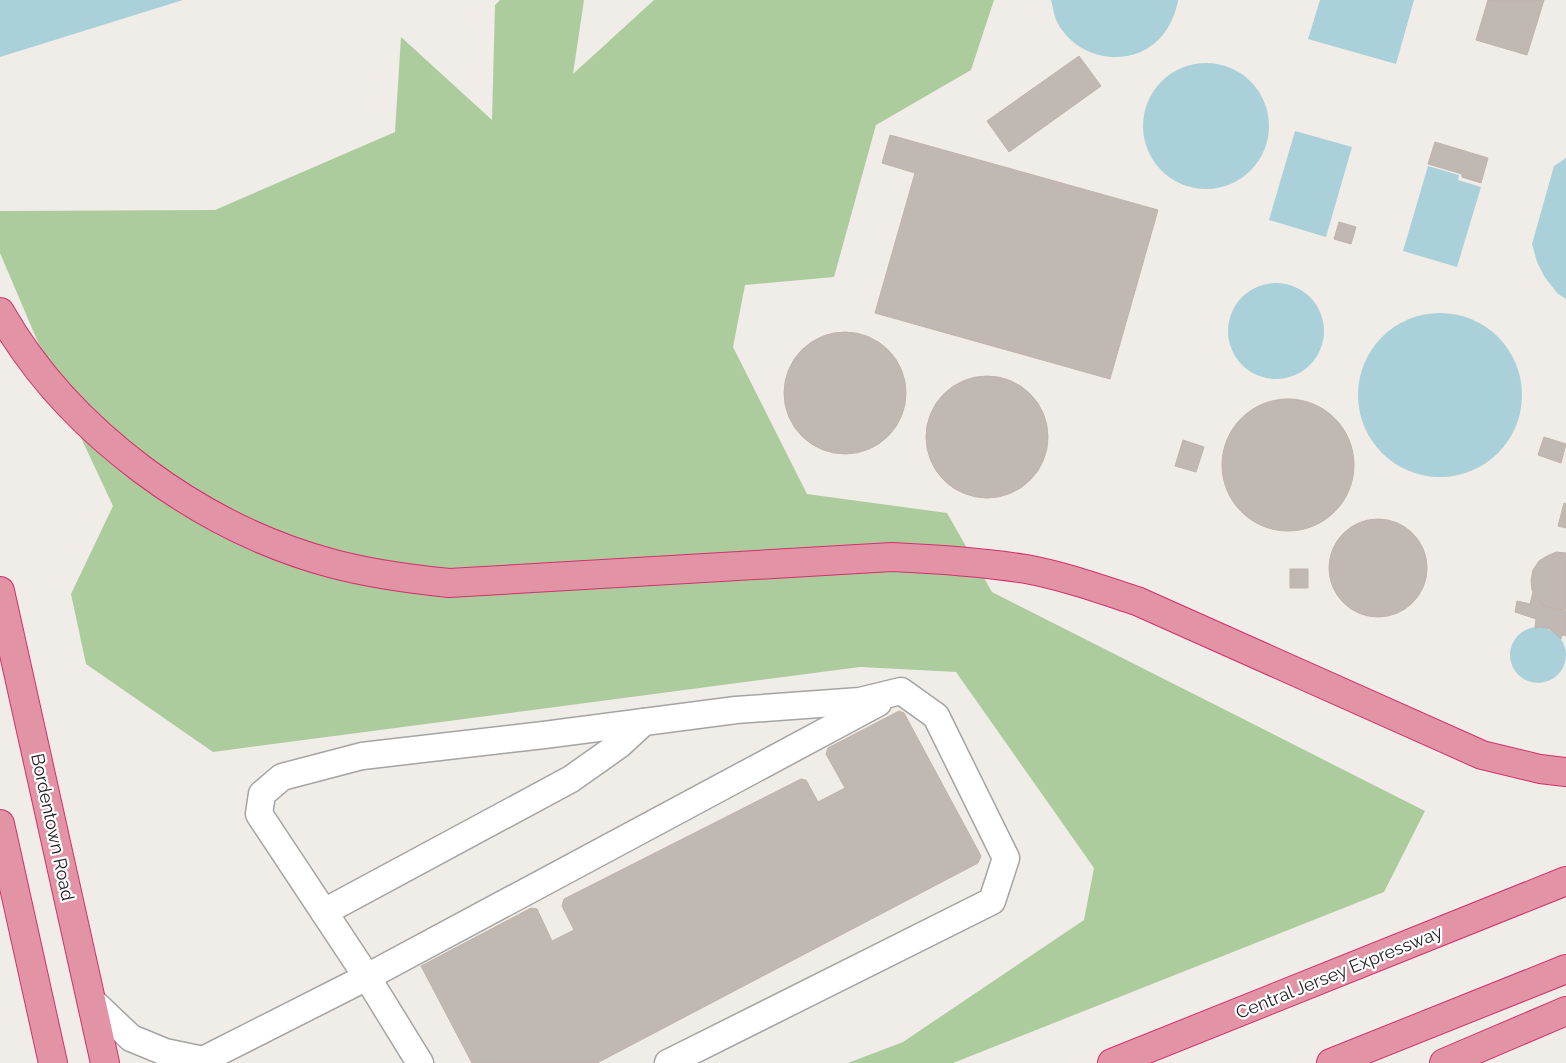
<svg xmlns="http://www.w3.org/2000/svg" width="1566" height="1063" font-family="Raleway,sans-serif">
<rect width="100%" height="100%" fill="#f0ece7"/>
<polygon fill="#adcc9e" points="500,0 584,0 573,74 654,0 994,0 971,70 876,125 834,277 745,285 733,347 807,494 947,513 992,592 1425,811 1384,892 953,1063 848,1063 903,1042 1084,920 1094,868 956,672 860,667 213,752 86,664 71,594 113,506 54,380 0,253 0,211 215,210 395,132 401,37 492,120 495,5"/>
<g fill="#aad1da">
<polygon points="0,0 183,0 0,57"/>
<path d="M1051,0h127v1c-3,13 -7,24 -16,35 -29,34 -85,25 -105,-14 -3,-6 -4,-15 -6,-22z"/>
<polygon points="1320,0 1414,0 1396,64 1308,39"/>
<circle cx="1206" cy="126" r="63"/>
<polygon points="1295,131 1352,147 1326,237 1269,220"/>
<polygon points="1566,158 1566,299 1557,293 1544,276 1537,262 1532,244 1554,166"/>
<polygon points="1428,166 1459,175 1458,180 1481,187 1457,267 1403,251"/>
<circle cx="1276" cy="331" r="48"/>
<circle cx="1440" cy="395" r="82"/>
<circle cx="1538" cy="655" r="28"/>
</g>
<g fill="#c0b8b3" stroke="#c0b3aa">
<polygon points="1488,0 1544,0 1527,55 1476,40"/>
<polygon points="1079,56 1101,86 1009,152 987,121"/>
<polygon points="890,135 1158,210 1110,379 875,313 915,173 882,163"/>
<polygon points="1435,142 1488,158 1481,183 1462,177 1462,174 1428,164"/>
<polygon points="1339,222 1356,227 1351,244 1334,239"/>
<circle cx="845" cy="393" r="61"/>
<circle cx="987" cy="437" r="61"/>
<circle cx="1288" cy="465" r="66"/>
<polygon points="1544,437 1566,444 1561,463 1538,455"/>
<polygon points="1183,440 1204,447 1196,472 1175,466"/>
<polygon points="1564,503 1566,504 1566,528 1558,526"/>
<circle cx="1378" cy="568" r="49"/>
<polygon points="1556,552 1566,553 1566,609 1563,610 1553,609 1543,605 1536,598 1532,590 1531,580 1533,570 1539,561 1547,556"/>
<rect x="1290" y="569" width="18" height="19"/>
<polygon points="1533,592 1543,605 1553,609 1566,611 1566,636 1562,635 1561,639 1550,629 1540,627 1535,628 1536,619 1515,612 1517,601 1530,604"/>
<polygon points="899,711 904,713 981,856 978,863 597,1063 472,1063 421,966 531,908 537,909 552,941 574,930 562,906 564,899 801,779 806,780 818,802 845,788 826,754 828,748"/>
</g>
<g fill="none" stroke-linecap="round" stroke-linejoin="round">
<defs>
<g id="minor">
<polyline points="324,912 571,779 619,745 644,722"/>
<polyline points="91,1000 131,1038 165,1052 203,1060 201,1063"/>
<polyline points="203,1060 367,977 878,703"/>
<polyline points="420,1063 367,977 259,814 262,794 282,777 362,756 544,735 736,710 860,701 901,691 936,716 1006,858 992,901 668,1063"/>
</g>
<g id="highway">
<path d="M0,312c68,120 201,217 334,252 38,10 76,15 115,19l443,-26c45,2 89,5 134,12 38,7 74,20 111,32l345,154 58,14 26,3"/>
<polyline points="0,591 105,1063"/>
<polyline points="0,824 53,1063"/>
<polyline points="1112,1063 1566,881"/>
<polyline points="1331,1063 1566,969"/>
<polyline points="1444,1063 1566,1011"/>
</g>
</defs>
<use href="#minor" stroke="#a4a4a4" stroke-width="29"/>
<use href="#highway" stroke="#d0316d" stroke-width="30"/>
<use href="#minor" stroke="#fff" stroke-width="26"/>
<use href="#highway" stroke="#e293a5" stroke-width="28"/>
</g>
<g text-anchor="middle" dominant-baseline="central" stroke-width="4.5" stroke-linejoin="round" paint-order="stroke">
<g font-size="18" fill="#202020" stroke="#fff">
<text transform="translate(53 827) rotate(78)">Bordentown Road</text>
<text transform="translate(1339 972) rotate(-22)">Central Jersey Expressway</text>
</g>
</g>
</svg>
